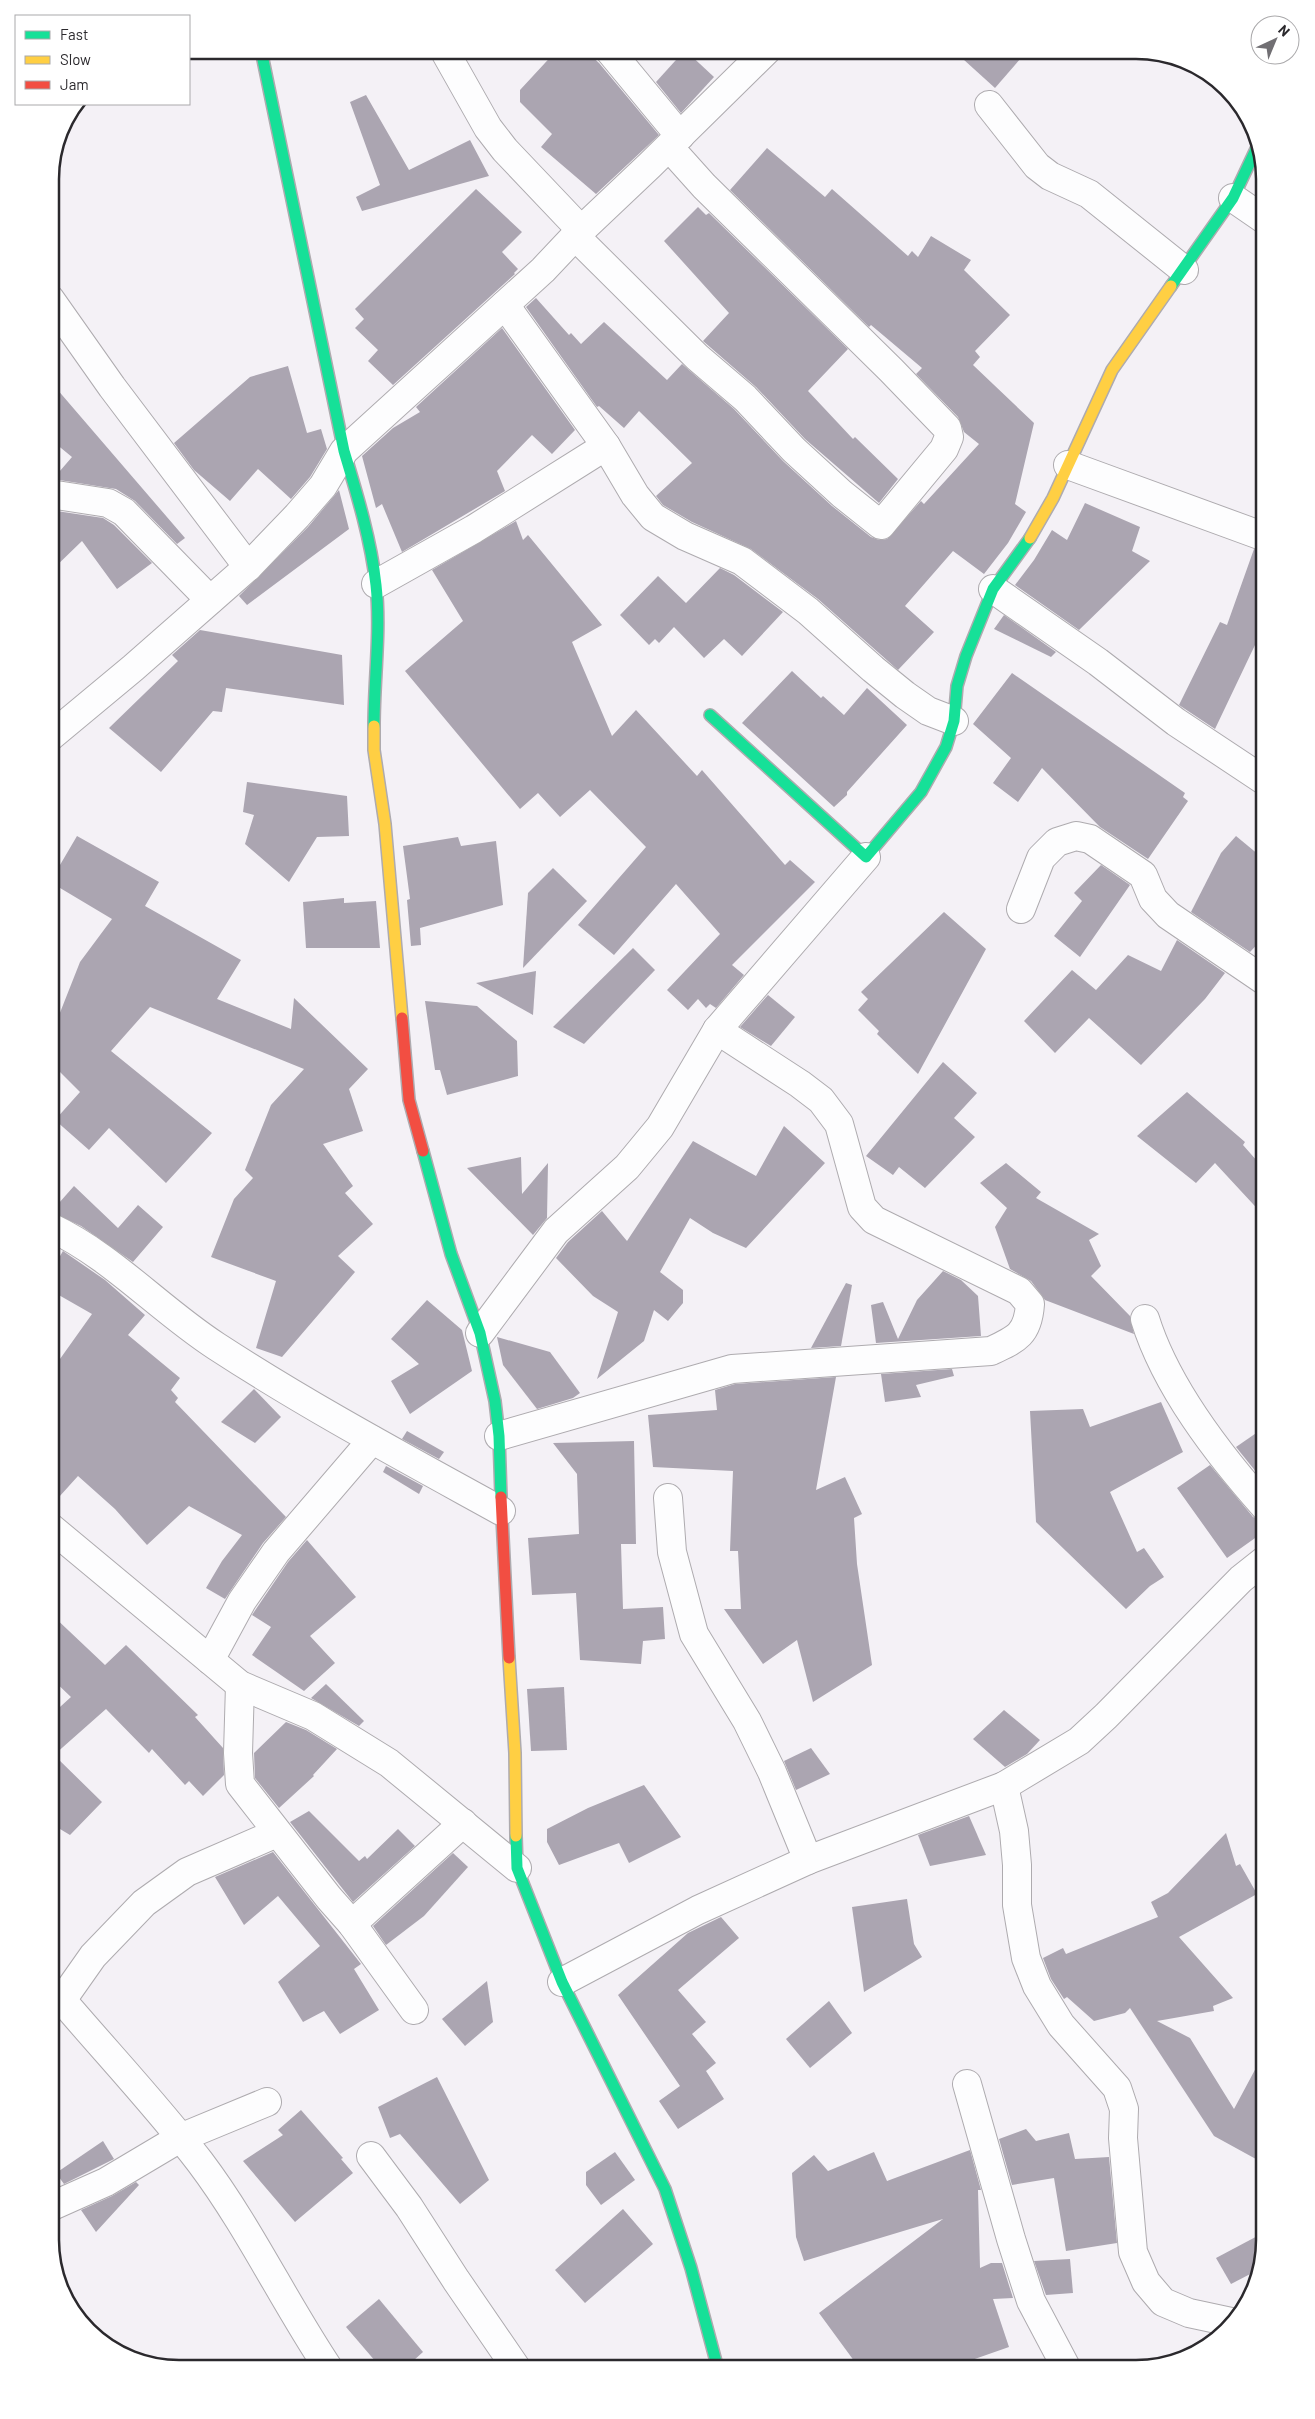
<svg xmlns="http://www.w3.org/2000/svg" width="1315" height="2419" font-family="Barlow,sans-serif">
<rect width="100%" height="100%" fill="#f4f1f6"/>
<g fill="#aba5b1">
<polygon points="557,50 585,50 599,63 659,135 596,194 541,147 552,134 520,102 520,90"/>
<polygon points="685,50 714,77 681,113 656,82"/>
<polygon points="953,50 1028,50 995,88"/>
<polygon points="366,95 409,170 470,140 489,176 362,211 356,197 380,185 350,102"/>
<polygon points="767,148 825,197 832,189 908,256 912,251 918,257 931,236 971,260 964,270 1010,315 975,351 980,357 973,365 1034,423 1015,504 1026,512 1008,543 984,574 953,551 905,606 934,632 898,670 818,599 751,549 692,522 663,505 656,496 692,463 639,411 624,428 599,406 597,407 526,307 536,298 569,335 571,333 581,344 604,322 667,380 682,364 734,409 783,461 832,506 871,537 879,540 887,539 921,501 924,504 979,444 964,432 958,417 916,374 922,368 871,325 869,327 730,190"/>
<polygon points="476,189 522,232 502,252 518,269 514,273 515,274 393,385 368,361 378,350 355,328 364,319 355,309"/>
<polygon points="698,207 706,215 709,213 848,349 808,391 853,439 855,437 898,479 879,503 805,439 756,387 703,341 729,313 664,241"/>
<polygon points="502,328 575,430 552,454 532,435 497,471 505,491 402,552 382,504 376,508 362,456 393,428 420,412 416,407"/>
<polygon points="288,366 307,433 321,429 327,449 310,477 291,499 258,469 230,501 194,470 174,443 250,377"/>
<polygon points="50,381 185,538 177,544 135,501 116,489 53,479 72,457 50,439"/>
<polygon points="339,490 349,529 247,605 239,596 308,527"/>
<polygon points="1085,503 1140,527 1132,551 1150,561 1079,630 1015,585 1034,560 1052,530 1067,540"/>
<polygon points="50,510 103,518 114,525 152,563 117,589 82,541 50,572"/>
<polygon points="516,521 523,540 528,535 602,625 572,642 612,736 636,710 697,776 702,770 785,865 790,860 815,882 732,965 744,975 716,1008 710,1004 706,1008 698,999 688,1010 667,990 720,934 676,884 614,955 578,925 646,847 590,790 560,817 538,793 520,809 405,671 463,621 432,570"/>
<polygon points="1254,549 1265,552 1265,624 1215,729 1179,705 1220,622 1227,625"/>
<polygon points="720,568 734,575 783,612 742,656 724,639 704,658 674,627 659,643 655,639 649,645 620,615 658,576 686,603"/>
<polygon points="1004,615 1056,652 1051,657 994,629"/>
<polygon points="200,630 342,655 344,705 226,688 222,712 213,711 161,772 109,728 178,661 172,655"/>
<polygon points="792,671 821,698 823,696 844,715 867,688 907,725 847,792 847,795 834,807 742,723"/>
<polygon points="1012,673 1185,793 1183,797 1188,801 1148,859 1100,827 1042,768 1018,802 993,783 1011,758 973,724"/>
<polygon points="247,782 347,796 349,836 317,837 289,882 245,844 254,815 243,812"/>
<polygon points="77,836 159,882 145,906 241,960 217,999 291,1029 294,998 368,1069 349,1089 363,1131 323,1144 353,1186 345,1193 373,1224 338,1256 355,1272 282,1357 256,1348 276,1281 211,1257 234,1199 253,1178 245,1170 271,1105 304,1069 150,1007 111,1051 212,1133 166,1183 109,1128 89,1150 55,1120 80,1092 50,1062 50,1038 80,962 112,919 50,882"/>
<polygon points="1236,836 1265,860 1265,936 1250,952 1191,912 1221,853"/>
<polygon points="458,837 461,846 496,841 503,905 420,928 421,945 411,946 407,900 410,899 403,846"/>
<polygon points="1101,865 1130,885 1080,957 1054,936 1082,901 1074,893"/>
<polygon points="553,868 587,901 523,968 528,893"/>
<polygon points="344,898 344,903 376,901 380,948 306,948 303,902"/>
<polygon points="944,912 986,949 918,1074 877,1034 879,1031 858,1010 868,999 861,992"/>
<polygon points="1177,940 1225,973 1205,999 1141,1065 1089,1018 1055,1053 1024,1021 1072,970 1096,990 1128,955 1161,971"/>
<polygon points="633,948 655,970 584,1044 553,1027"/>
<polygon points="536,971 533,1015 476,983"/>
<polygon points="768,995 795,1017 771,1046 740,1027"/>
<polygon points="425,1001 477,1006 517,1041 518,1076 447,1095 440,1070 435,1070"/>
<polygon points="943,1062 977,1093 954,1118 975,1137 925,1188 899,1167 893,1175 866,1156"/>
<polygon points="1187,1092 1245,1142 1243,1145 1265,1170 1265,1217 1215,1163 1196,1183 1137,1136"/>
<polygon points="784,1126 825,1163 746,1248 713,1233 690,1218 660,1272 683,1290 683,1303 668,1321 654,1310 644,1341 597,1379 618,1312 593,1296 556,1258 568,1242 602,1211 627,1241 693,1141 756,1176"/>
<polygon points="521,1157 522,1194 548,1163 547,1218 533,1235 467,1168"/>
<polygon points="1006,1163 1041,1192 1036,1198 1099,1234 1089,1240 1101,1266 1091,1276 1130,1316 1134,1334 1045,1300 1031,1281 1010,1269 995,1227 1007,1208 980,1183"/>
<polygon points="74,1186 118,1228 138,1205 163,1227 133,1262 81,1226 51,1212"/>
<polygon points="63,1251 105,1280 145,1315 128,1335 180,1378 171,1390 178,1398 175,1402 286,1517 263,1543 225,1599 206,1588 222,1561 242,1535 189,1506 147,1545 115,1509 78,1476 50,1507 50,1373 92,1314 50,1290 50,1273"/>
<polygon points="943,1271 961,1280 978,1296 981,1336 876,1343 871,1305 883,1302 898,1339 917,1300"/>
<polygon points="846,1283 852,1285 841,1346 811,1348"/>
<polygon points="427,1300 462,1330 472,1371 410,1414 391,1381 419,1364 391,1339"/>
<polygon points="497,1337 550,1352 580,1393 573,1398 537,1409 503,1365"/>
<polygon points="952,1369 954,1376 916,1385 921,1397 885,1402 881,1374"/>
<polygon points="836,1377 816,1490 845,1477 862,1514 854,1518 857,1564 872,1665 813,1702 797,1640 763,1664 724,1609 741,1609 738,1551 730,1551 733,1471 653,1467 648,1415 717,1410 715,1390 735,1384"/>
<polygon points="254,1389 281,1417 255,1443 221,1422"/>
<polygon points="1161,1402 1183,1452 1110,1492 1137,1552 1144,1548 1164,1577 1150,1586 1126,1609 1036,1522 1030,1411 1083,1409 1090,1427"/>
<polygon points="1265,1427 1265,1483 1236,1447"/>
<polygon points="407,1431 444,1452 439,1459 402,1439"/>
<polygon points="634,1441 636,1544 621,1544 623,1609 663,1607 665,1639 643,1641 641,1664 580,1660 576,1593 532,1595 528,1538 579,1534 577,1474 553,1443"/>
<polygon points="1210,1465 1253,1517 1265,1522 1265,1531 1227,1558 1177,1488"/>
<polygon points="386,1466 423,1486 419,1494 383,1472"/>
<polygon points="307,1540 356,1597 310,1636 335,1663 304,1691 252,1655 271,1627 252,1615 288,1562"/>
<polygon points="50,1613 105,1665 126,1645 198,1715 195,1717 223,1748 224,1775 203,1796 189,1781 185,1785 152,1749 149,1753 106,1709 54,1755 102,1802 70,1835 50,1823 50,1716 71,1697 50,1677"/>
<polygon points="326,1684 364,1721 359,1726 311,1698"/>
<polygon points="564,1687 567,1750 531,1751 527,1689"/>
<polygon points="1004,1710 1040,1740 1027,1754 1005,1767 973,1739"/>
<polygon points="286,1722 306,1730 337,1749 313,1775 314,1776 279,1808 255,1778 254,1753"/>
<polygon points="811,1748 830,1774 796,1790 784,1761"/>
<polygon points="644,1785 681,1837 629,1863 619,1843 559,1865 547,1842 547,1829 588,1808"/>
<polygon points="309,1811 359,1861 365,1856 367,1859 398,1829 415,1846 353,1902 290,1822"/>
<polygon points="969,1816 986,1855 930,1866 918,1835"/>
<polygon points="1226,1833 1236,1866 1240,1864 1257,1894 1179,1937 1233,1998 1213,2006 1214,2011 1157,2021 1190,2038 1234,2109 1265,2051 1265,2164 1214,2136 1130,2008 1125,2013 1094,2021 1067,1997 1064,1999 1051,1979 1043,1958 1063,1948 1066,1954 1158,1917 1151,1902 1168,1893"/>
<polygon points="273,1852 361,1964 354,1969 379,2010 340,2034 324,2011 303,2022 278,1982 320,1946 278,1896 244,1925 215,1877"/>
<polygon points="453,1853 468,1867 424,1916 386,1945 373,1926"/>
<polygon points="907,1899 914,1944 922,1957 864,1992 852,1907"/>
<polygon points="721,1917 739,1938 678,1990 706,2022 692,2034 716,2063 706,2071 724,2099 678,2129 659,2101 680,2086 618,1995 688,1933"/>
<polygon points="487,1981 493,2022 465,2046 442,2019"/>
<polygon points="829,2001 852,2033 810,2068 786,2039"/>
<polygon points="437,2077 489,2180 460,2204 400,2134 390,2138 378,2107"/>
<polygon points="301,2110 343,2158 341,2159 353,2173 295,2222 243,2161 283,2135 278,2130"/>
<polygon points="1026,2129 1036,2141 1069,2133 1075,2159 1109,2157 1117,2243 1066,2251 1054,2178 1012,2185 999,2139"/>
<polygon points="103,2141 114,2159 64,2184 56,2173"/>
<polygon points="970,2150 981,2190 978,2190 980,2268 991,2263 1002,2263 1013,2298 993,2299 1009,2347 969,2361 971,2369 860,2369 819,2313 943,2219 804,2261 796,2237 792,2173 814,2155 828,2171 874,2152 887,2181"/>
<polygon points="615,2152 635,2180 601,2205 586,2185 586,2172"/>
<polygon points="136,2182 139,2185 96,2232 81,2210 112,2196"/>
<polygon points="623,2209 653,2244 585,2303 555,2270"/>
<polygon points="1265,2232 1265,2241 1256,2271 1231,2284 1216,2258"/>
<polygon points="1070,2259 1073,2293 1046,2295 1034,2261"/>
<polygon points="379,2299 423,2352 404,2369 382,2369 346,2327"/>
</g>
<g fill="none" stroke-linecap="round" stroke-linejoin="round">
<defs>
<g id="street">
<polyline points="444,50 488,128 505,150 581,230"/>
<polyline points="609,50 680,136"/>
<polyline points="989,105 1037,166 1050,176 1089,194 1184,270"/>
<polyline points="1233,198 1265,220"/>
<polyline points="575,236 697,357 745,398 794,450 842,494 881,525 944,449 949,437 947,428 891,370 704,186 669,147"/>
<polyline points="50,299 112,387 248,567"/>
<polyline points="505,305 606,446 635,495 653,517 685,536 742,561 808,611 873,669 905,695 928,711 954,721"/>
<polyline points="1068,465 1265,537"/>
<polyline points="50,494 108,503 124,512 210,600"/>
<polyline points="376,584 474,529 606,446"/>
<polyline points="993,589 1098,662 1176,722 1265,781"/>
<polyline points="50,737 133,668 248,567 297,516 323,486 344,451 543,270 575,236 650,165 767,50"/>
<polyline points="1021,909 1041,858 1057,842 1076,836 1090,839 1143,875 1153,899 1168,915 1265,981"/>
<path d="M50,1227c62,29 109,82 166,119 92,60 189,112 285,165"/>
<path d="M1145,1319c21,68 73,135 120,188"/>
<polyline points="480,1333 556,1231 627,1167 660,1127 717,1030 866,857"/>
<path d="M499,1436l233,-67 259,-18c26,-12 37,-17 39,-47l-11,-13 -145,-71 -12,-13 -23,-83 -18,-24 -21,-16 -83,-54"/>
<polyline points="668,1498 672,1552 694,1634 747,1721 772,1772 808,1860"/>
<polyline points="50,1527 240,1685 313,1716 389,1763 517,1868"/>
<polyline points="210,1660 242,1601 276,1552 372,1440"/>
<polyline points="240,1685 238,1753 240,1784 329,1898 352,1924 414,2010"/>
<polyline points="1004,1786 1014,1831 1017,1865 1017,1905 1026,1958 1037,1986 1061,2025 1117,2088 1124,2109 1123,2138 1133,2252 1146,2282 1163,2302 1189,2313 1231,2322"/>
<polyline points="352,1924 463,1823"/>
<polyline points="562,1982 698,1910 808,1860 1004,1786 1079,1741 1106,1716 1241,1579 1265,1560"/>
<path d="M50,1995l12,5c46,54 95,106 138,162 49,65 84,140 129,207"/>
<polyline points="62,2000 93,1956 144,1903 187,1872 277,1833"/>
<polyline points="967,2084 1011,2239 1031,2301 1067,2369"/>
<polyline points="371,2156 409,2207 456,2280 517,2369"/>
<polyline points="50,2207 106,2182 180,2138 267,2102"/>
</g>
<g id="fast">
<path d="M261,50l83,401c13,43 27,89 32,134 5,46 -2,94 -2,141"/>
<polyline points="1171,286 1233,198 1258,145"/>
<polyline points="710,715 866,857 921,792 946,747 954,721 957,686 966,656 993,589 1030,538"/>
<polyline points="423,1151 451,1254 480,1333 495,1401 499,1436 501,1497"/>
<polyline points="516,1836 517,1868 562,1982 665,2189 691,2268 718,2369"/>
</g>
<g id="slow">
<polyline points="1030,538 1053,498 1112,370 1171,286"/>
<polyline points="374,726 374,750 385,824 402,1018"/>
<polyline points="509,1658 515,1753 516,1836"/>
</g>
<g id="jam">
<polyline points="402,1018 409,1100 423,1151"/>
<polyline points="501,1497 509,1658"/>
</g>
</defs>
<use href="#street" stroke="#aeabaf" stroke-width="30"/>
<use href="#fast" stroke="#aeabaf" stroke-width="14"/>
<use href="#slow" stroke="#aeabaf" stroke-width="14"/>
<use href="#jam" stroke="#aeabaf" stroke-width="14"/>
<use href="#street" stroke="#fdfdfe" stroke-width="28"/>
<use href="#fast" stroke="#16e098" stroke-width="11"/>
<use href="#slow" stroke="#ffcf43" stroke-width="11"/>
<use href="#jam" stroke="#f24e42" stroke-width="11"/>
</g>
<path d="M0 0H1315V2419H0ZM179 59H1136A120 120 0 0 1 1256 179V2240A120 120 0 0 1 1136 2360H179A120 120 0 0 1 59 2240V179A120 120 0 0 1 179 59Z" fill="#fff" fill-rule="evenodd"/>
<path fill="none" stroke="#2b292d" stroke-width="2.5" d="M179 59H1136A120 120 0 0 1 1256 179V2240A120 120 0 0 1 1136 2360H179A120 120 0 0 1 59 2240V179A120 120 0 0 1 179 59Z"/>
<rect x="15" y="15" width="175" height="90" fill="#ffffff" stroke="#aaa9ab"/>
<rect x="25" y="31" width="25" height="8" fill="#16e098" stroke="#aaa9ab"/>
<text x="60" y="40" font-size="15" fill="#2b292d">Fast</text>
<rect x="25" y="56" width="25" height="8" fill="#ffcf43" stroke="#aaa9ab"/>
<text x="60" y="65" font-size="15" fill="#2b292d">Slow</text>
<rect x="25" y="81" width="25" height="8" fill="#f24e42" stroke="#aaa9ab"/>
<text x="60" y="90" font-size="15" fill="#2b292d">Jam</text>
<g transform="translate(1275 40) rotate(44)"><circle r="24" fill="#ffffff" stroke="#aaa9ab"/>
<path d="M0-4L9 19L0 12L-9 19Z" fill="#716f73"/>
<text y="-8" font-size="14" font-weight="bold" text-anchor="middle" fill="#2b292d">N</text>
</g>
</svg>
